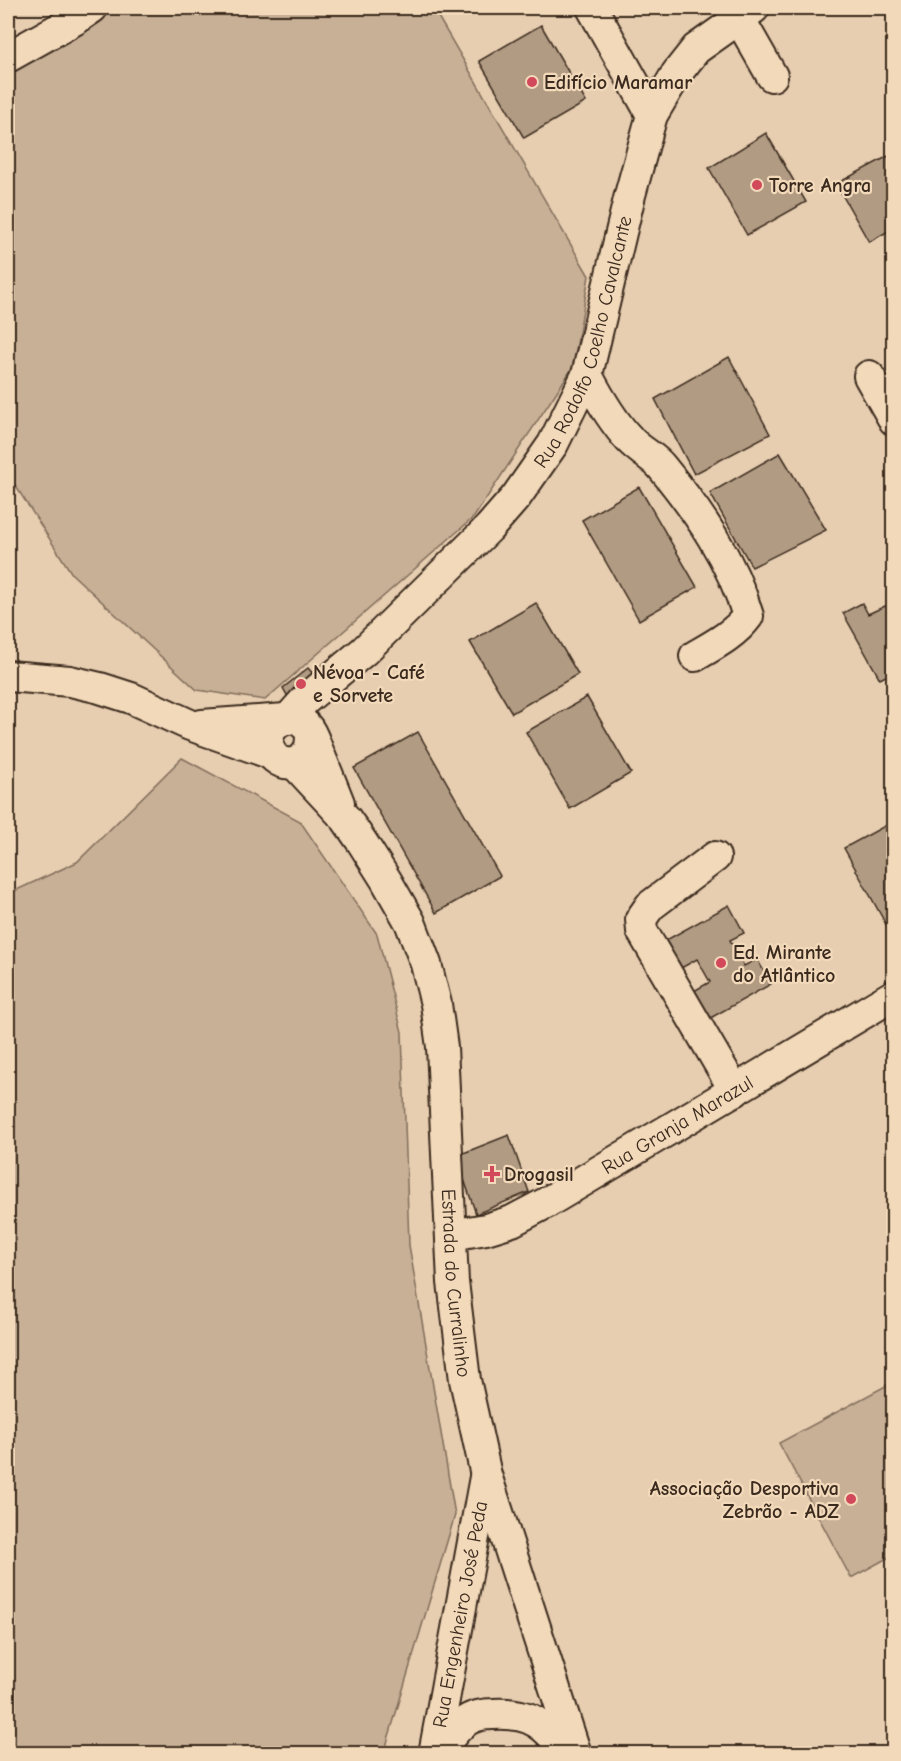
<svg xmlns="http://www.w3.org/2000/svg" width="901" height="1761" font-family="'Comic Neue',sans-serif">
<rect width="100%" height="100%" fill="#e7ceb1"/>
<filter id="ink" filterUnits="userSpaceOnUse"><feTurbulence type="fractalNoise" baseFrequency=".0167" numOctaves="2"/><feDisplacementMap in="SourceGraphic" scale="12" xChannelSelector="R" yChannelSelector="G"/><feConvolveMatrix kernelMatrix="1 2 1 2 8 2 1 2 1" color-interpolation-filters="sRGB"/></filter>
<g filter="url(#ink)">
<g fill="#c7b096" stroke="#816d5a" stroke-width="1.5">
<polygon points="117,8 433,8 589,276 573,367 474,517 265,700 197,690 72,574 8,474 8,69"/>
<polygon points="182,758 300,821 377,934 402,1032 409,1245 455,1515 387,1743 386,1753 8,1753 8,894 77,862"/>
<polygon points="893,1382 893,1555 851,1578 779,1443"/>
</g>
<g fill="#b19b83" stroke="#3b2a1e" stroke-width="1.5">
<polygon points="541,25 586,102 524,138 479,61"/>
<polygon points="766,133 806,202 747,235 709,168"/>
<polygon points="894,153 894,228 869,242 836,184"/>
<polygon points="729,357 770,434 694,474 655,399"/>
<polygon points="780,453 826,530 752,567 710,493"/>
<polygon points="639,487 697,587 639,620 582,520"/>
<polygon points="894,602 894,672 880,679 843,613 862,603 868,614"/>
<polygon points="536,603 578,674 512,713 470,642"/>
<polygon points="308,668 319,681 292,704 283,688"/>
<polygon points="587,697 631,773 570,809 526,732"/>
<polygon points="418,732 500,876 436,913 354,768"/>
<polygon points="894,821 894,939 844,848"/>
<polygon points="729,905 744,933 730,940 744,966 757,959 771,984 707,1020 692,992 710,982 697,959 676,971 661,943"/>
<polygon points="509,1135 529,1192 476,1214 456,1156"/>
</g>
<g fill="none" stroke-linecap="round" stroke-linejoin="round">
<defs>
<g id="minor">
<polyline points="592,8 652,115"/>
<polyline points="739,18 772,76"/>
<polyline points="8,57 76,19 92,8"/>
<path d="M587,375c12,23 25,46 43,65 9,10 22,16 31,26 37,45 71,94 87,150 -13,18 -34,29 -53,40"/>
<polyline points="869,376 894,420"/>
<polyline points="8,676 70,681 100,688 131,698 190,725 272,754"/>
<path id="s1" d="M289,718l16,-18 59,-49 125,-123 27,-31 37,-53 34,-69 43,-180 22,-80 25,-42 19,-24 58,-41"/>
<polyline points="202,725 286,719"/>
<path d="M311,735c1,39 -42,34 -43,8 -1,-20 24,-33 38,-17 6,6 9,17 12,25 7,17 14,34 21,52"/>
<path id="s2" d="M294,763l52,56 16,23 24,38 24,42 16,42 10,40 6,43 11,235 12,98 21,95 90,279"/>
<polyline points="715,857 650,906 641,919 642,931 735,1091"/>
<path id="s3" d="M451,1235l35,-6 26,-8 34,-18 348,-208"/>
<path id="s4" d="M434,1754l51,-277"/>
<path d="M440,1754c7,-13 14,-25 26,-33 7,-5 19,-7 27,-7 39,-2 52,10 75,40"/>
</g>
</defs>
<use href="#minor" stroke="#3b2a1e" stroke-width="34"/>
<use href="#minor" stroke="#f2d9ba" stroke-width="30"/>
</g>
</g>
<g fill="#d1495b" stroke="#f2d9ba" stroke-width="2">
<circle cx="532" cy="82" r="6"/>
<circle cx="757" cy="185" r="6"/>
<circle cx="301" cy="684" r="6"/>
<circle cx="721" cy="963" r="6"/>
<path d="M489 1165h6v6h6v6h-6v6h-6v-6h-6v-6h6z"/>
<circle cx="851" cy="1499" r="6"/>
</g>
<g text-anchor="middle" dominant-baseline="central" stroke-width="4.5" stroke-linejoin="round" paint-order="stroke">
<g font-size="20" font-weight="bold" fill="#3b2a1e" stroke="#f2d9ba" text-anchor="start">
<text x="544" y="82">Edifício Maramar</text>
<text x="769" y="185">Torre Angra</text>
<text x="313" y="672">Névoa - Café<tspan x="313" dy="23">e Sorvete</tspan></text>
<text x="733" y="952">Ed. Mirante<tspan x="733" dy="23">do Atlântico</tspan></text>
<text x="504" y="1174">Drogasil</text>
<text x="839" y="1488" text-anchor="end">Associação Desportiva<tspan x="839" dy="23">Zebrão - ADZ</tspan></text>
</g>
<g font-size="20" fill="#3b2a1e" stroke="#f2d9ba">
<text stroke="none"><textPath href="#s1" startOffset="489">Rua Rodolfo Coelho Cavalcante</textPath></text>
<text stroke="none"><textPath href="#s3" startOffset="254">Rua Granja Marazul</textPath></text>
<text stroke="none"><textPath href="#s2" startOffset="564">Estrada do Curralinho</textPath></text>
<text stroke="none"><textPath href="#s4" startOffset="142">Rua Engenheiro José Peda</textPath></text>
</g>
</g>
<rect width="901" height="1761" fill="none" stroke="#f2d9ba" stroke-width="30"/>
<rect x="15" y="15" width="871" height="1731" fill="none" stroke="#3b2a1e" stroke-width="2" filter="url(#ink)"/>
</svg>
